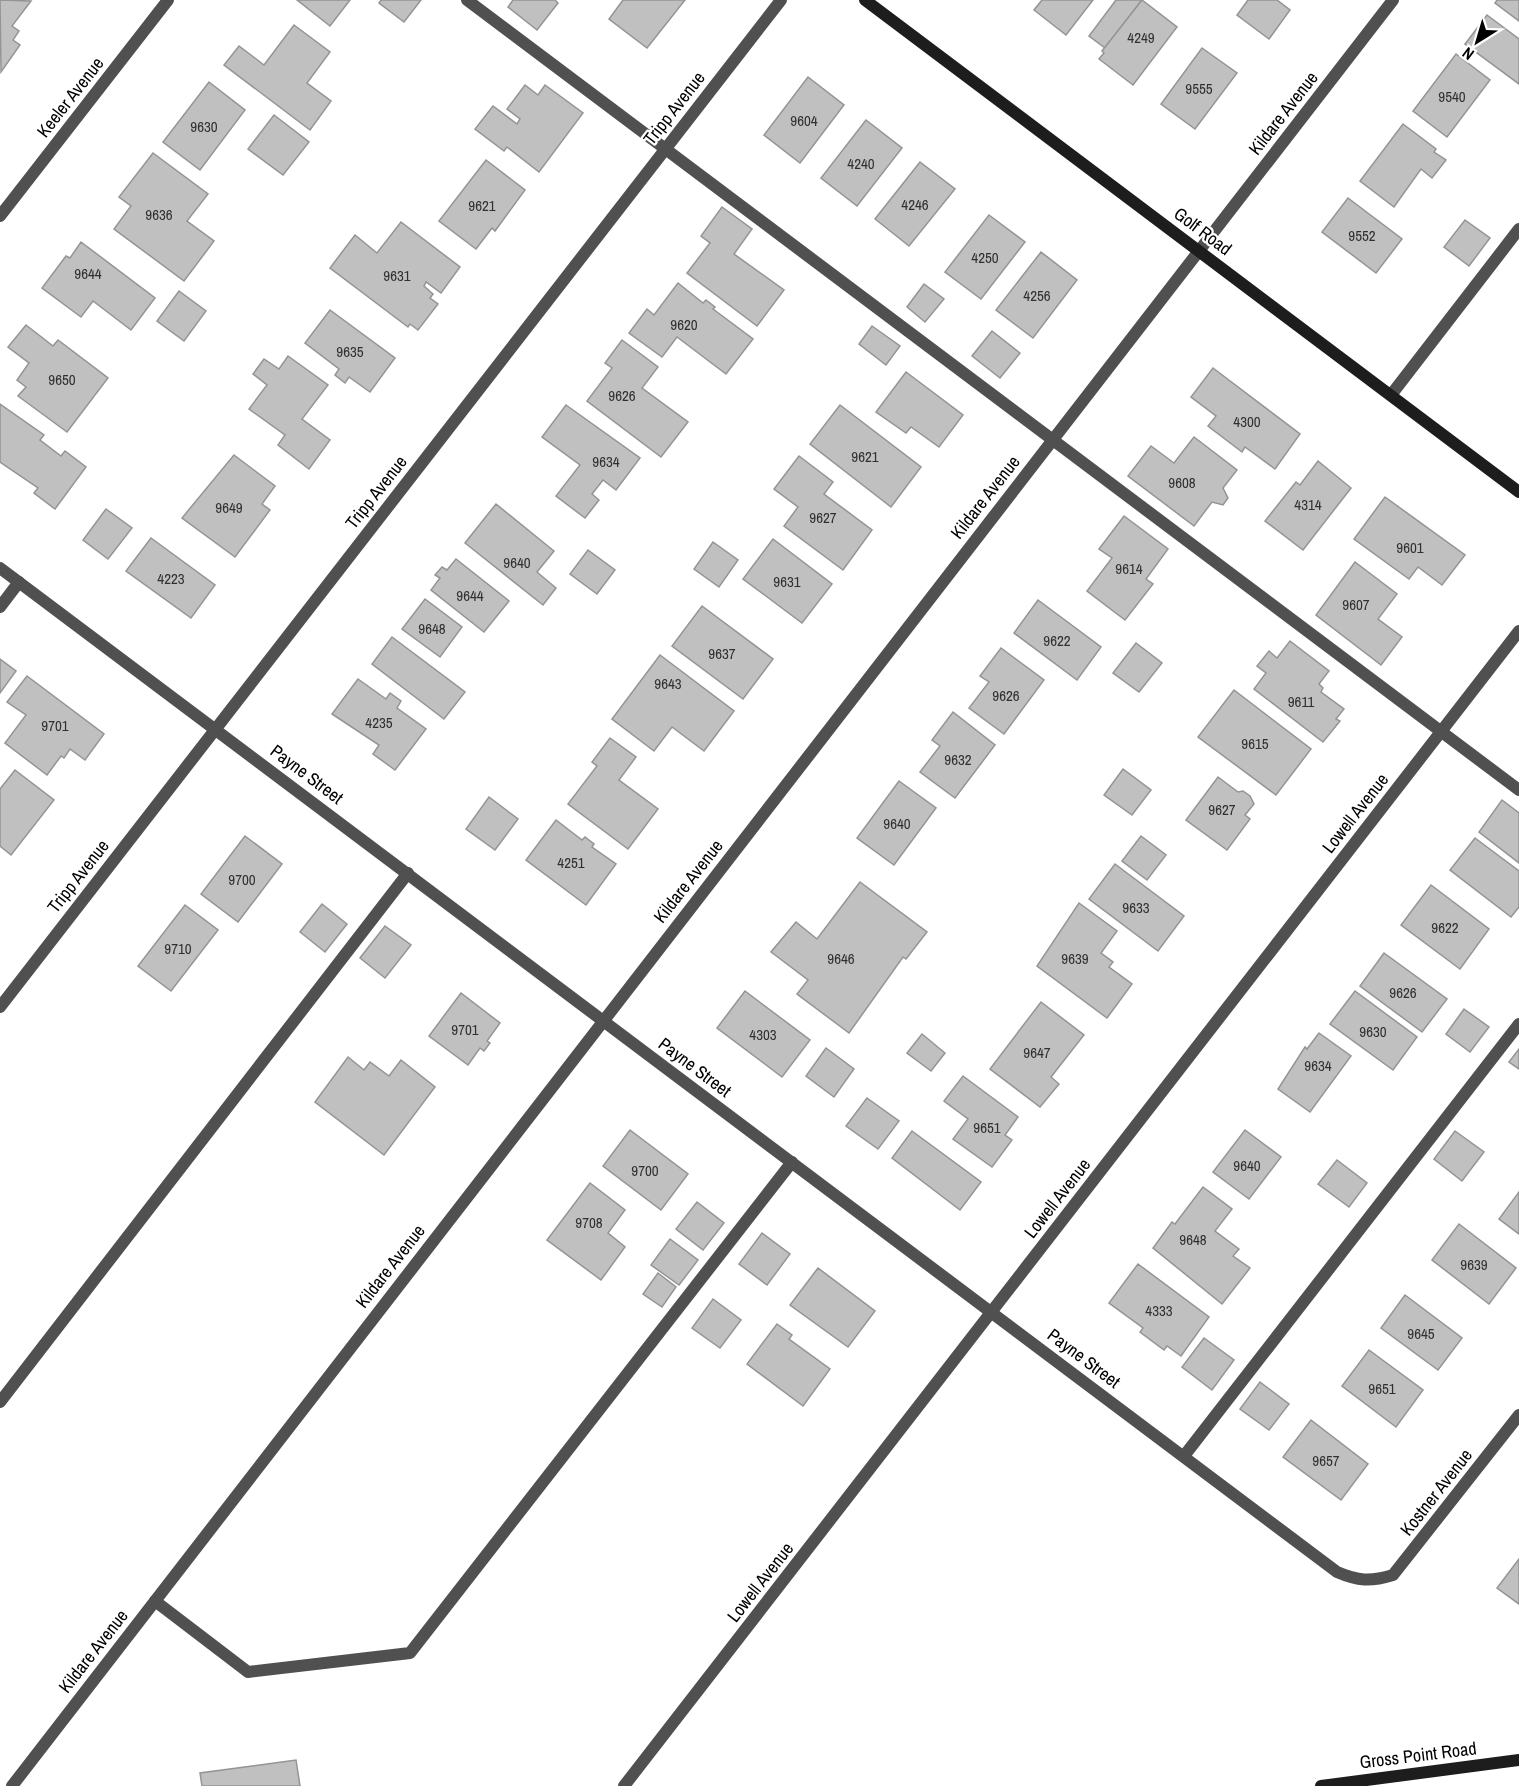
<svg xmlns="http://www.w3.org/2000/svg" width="1519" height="1786" font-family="'Archivo Narrow',sans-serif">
<rect width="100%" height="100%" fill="#fff"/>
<g fill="#c0c0c0" stroke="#949494" stroke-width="1.5">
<polygon points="0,0 31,1 12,26 19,31 13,40 20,45 1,72"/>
<polygon points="297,0 350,0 330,26"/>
<polygon points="381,0 421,0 404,22 379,3"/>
<polygon points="513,0 555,0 558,3 537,30 508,7"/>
<polygon points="623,0 685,0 647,48 609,19"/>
<polygon points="1042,0 1093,0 1066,35 1034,10"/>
<polygon points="1116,0 1142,0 1105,48 1089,36"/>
<polygon points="1142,0 1177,27 1133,85 1099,59 1104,53 1102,51"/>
<polygon points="1248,0 1277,0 1290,10 1269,39 1237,15"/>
<polygon points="1497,0 1519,0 1519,21 1495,3"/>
<polygon points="1487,15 1519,39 1519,84 1465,44"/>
<polygon points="294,25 330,52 307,83 331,101 310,130 224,65 239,46 264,65"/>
<polygon points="1202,48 1237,73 1195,129 1161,104"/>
<polygon points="1456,54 1490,80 1447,137 1413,111"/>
<polygon points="808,77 844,105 800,163 764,135"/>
<polygon points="209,82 245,110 200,170 163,142"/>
<polygon points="525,85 538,95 545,85 583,113 539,172 507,147 504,151 475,129 493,106 517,124 520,119 507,109"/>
<polygon points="274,115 309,142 283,175 248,149"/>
<polygon points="866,120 902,148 857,206 821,178"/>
<polygon points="1403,124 1436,149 1434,152 1446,160 1432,178 1421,169 1394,207 1360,181"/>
<polygon points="153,153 208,194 187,221 214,241 184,281 114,229 131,206 119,197"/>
<polygon points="486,160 525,190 495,231 492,228 476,249 439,221"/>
<polygon points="920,162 955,189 909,246 875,219"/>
<polygon points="1348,198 1402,239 1376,273 1322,232"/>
<polygon points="722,207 752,229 734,254 784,290 757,326 687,273 710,243 701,236"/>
<polygon points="989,215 1025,242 981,299 945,272"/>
<polygon points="1465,220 1490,238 1469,266 1444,247"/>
<polygon points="401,222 460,267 441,293 426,282 424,286 433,294 430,298 438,304 418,330 410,324 408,327 330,268 355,235 377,253"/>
<polygon points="81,242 155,298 131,330 93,301 81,317 42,288 66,256 70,258"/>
<polygon points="1041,252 1077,280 1033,338 996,310"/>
<polygon points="678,283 703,303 706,300 715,307 713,309 753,339 726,374 677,337 662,357 629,333 647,309 654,315"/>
<polygon points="924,284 944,299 925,322 907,307"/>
<polygon points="179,291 206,311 184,341 157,321"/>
<polygon points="330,310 395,358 370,392 349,377 345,383 335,375 339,369 305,343"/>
<polygon points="26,325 53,346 58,340 108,378 67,432 18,396 26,387 17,380 29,363 8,347"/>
<polygon points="872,326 900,346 886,365 859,344"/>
<polygon points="992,331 1020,353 1000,378 972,356"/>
<polygon points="622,340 658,367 642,388 688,422 661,457 587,401 612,368 605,363"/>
<polygon points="288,356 328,385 302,419 330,440 309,469 278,445 285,435 249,409 267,385 253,374 264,359 279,369"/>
<polygon points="1213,368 1300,434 1275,469 1245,447 1242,452 1208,426 1216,416 1191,397"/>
<polygon points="906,372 963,415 939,447 911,427 906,433 876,412"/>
<polygon points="0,404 44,435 40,440 61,456 65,451 86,467 55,509 34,493 38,488 0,462"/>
<polygon points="566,405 640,458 616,490 603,480 592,494 599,500 585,518 556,496 580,465 542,437"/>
<polygon points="840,405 921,467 891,507 810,444"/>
<polygon points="1194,437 1237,470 1223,488 1228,498 1223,505 1212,502 1194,526 1128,476 1151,446 1174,463"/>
<polygon points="234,455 275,486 262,504 270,510 235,557 182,518"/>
<polygon points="799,456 833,482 824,494 872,530 843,570 784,526 798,507 774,489"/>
<polygon points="1318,461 1351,488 1303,550 1265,521 1296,482 1300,485"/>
<polygon points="1385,497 1465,555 1442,585 1418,567 1409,579 1354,539"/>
<polygon points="496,504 554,551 537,572 556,588 543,605 465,543"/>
<polygon points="106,509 132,528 108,559 83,540"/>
<polygon points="1124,516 1168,549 1146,579 1153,584 1125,620 1087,591 1112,558 1099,549"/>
<polygon points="151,538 215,585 191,618 126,571"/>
<polygon points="773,539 832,584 802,623 743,579"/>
<polygon points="713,542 738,560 719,587 694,569"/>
<polygon points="588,550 615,570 597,594 570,574"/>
<polygon points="456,559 509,601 484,632 431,590 440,578 435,575 442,567 447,570"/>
<polygon points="1355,562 1397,594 1378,619 1402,637 1381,665 1316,615"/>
<polygon points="425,599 462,627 440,657 402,629"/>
<polygon points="1038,600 1101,647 1077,680 1014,633"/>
<polygon points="702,606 773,659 743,699 672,646"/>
<polygon points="392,637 465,692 444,719 372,664"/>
<polygon points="1290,641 1329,671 1319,684 1323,688 1321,692 1344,709 1336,719 1340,721 1323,742 1254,689 1266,673 1257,666 1269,651 1277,658"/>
<polygon points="1136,643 1162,663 1139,692 1113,673"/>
<polygon points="1001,648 1044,680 1004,734 969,708 989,682 980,676"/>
<polygon points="660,655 734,711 704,751 672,727 654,751 612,719"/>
<polygon points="0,659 16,671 0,693"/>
<polygon points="27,676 104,734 85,760 70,749 64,758 61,756 47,775 5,743 26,715 7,702"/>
<polygon points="358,679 386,699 390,693 401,701 397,708 426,729 395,770 373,754 379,745 332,714"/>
<polygon points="1234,690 1311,749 1276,795 1198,737"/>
<polygon points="953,712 995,745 955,798 920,772 940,746 932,740"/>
<polygon points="610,738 636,757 619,780 658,809 628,849 568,804 597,766 592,762"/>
<polygon points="1123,769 1151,790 1132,815 1104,795"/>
<polygon points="15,770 54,800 11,855 0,846 0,789"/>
<polygon points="1218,777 1238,792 1243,791 1250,796 1254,804 1245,815 1250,819 1227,850 1186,820"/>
<polygon points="899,781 936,808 894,865 857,838"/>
<polygon points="489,797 518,819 495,850 466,829"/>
<polygon points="1502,800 1519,813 1519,863 1479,832"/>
<polygon points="556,820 582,840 585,837 594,844 592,847 616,864 586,905 526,860"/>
<polygon points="245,836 282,864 238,922 201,894"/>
<polygon points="1141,836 1166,855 1147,880 1122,861"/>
<polygon points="1475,838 1519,871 1519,907 1511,917 1450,870"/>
<polygon points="1115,864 1184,916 1158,951 1089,899"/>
<polygon points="860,882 927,932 906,959 903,957 849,1033 797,994 808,980 771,952 796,922 817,939"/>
<polygon points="1431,885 1489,929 1460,969 1401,925"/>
<polygon points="1079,903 1117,931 1101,953 1113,962 1109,967 1132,984 1107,1018 1037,966"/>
<polygon points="322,904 347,924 325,952 300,932"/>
<polygon points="185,905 218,930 171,991 138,966"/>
<polygon points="385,926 411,945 385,978 360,958"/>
<polygon points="1384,953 1447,999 1422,1032 1360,986"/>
<polygon points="745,991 810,1040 782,1077 717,1028"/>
<polygon points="1355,991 1417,1037 1393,1070 1330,1024"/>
<polygon points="461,993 500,1023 487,1041 490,1043 484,1051 480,1048 468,1065 429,1036"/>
<polygon points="1041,1002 1084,1035 1051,1077 1059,1084 1040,1107 990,1069"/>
<polygon points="1464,1009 1489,1027 1470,1052 1446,1034"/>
<polygon points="1319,1033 1351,1056 1310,1112 1278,1089 1305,1047 1307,1049"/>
<polygon points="922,1034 945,1053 931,1071 907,1053"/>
<polygon points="826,1048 854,1069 834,1097 806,1076"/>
<polygon points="1519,1049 1519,1069 1509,1062"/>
<polygon points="348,1057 364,1070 370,1062 389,1076 401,1060 435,1087 384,1155 315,1102"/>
<polygon points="963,1076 1018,1117 1005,1135 1012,1140 992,1167 953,1139 968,1119 944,1101"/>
<polygon points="867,1098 899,1121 878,1149 846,1126"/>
<polygon points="630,1130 688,1174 661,1210 603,1166"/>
<polygon points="1245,1130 1281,1157 1249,1199 1213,1172"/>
<polygon points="912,1131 981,1182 960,1210 892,1158"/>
<polygon points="1455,1131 1484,1152 1462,1181 1434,1159"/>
<polygon points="1337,1160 1367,1183 1349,1207 1318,1184"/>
<polygon points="590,1183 625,1210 608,1233 625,1247 601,1280 547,1240"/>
<polygon points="1203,1187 1232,1209 1215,1231 1239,1249 1233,1256 1250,1268 1222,1304 1153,1248 1172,1222 1175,1224"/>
<polygon points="1519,1192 1519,1234 1499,1219"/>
<polygon points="697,1202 724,1223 703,1250 676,1229"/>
<polygon points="1459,1224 1516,1268 1489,1304 1432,1260"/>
<polygon points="762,1233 790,1254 767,1285 739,1264"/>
<polygon points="670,1239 698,1260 679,1285 651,1265"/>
<polygon points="1138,1264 1209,1317 1181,1356 1167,1346 1164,1350 1140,1332 1143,1328 1109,1303"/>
<polygon points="818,1268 875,1311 848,1347 790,1305"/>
<polygon points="658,1273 676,1287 662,1307 643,1294"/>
<polygon points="1405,1295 1462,1338 1438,1370 1381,1328"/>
<polygon points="713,1299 741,1320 720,1348 692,1328"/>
<polygon points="777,1324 792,1335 789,1339 830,1369 803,1406 747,1364"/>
<polygon points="1204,1338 1234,1360 1212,1390 1182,1367"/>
<polygon points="1369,1350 1423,1390 1396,1427 1342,1386"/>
<polygon points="1260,1382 1289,1404 1269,1430 1240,1409"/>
<polygon points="1311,1420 1368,1464 1341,1500 1283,1457"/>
<polygon points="1519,1559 1519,1604 1497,1588"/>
<polygon points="296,1760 300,1786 202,1786 200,1773"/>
</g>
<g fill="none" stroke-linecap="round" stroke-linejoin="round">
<g stroke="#505050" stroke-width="12">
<polyline points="467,0 1519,790"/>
<polyline points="1391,395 1519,229"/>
<polyline points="0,607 19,582"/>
<polyline points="0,1402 408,873"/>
<polyline points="1184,1456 1519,1024"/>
<polyline points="155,1601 248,1672 410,1653 792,1162"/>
</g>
<g stroke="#505050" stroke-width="12">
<polyline points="0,216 168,0"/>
<path d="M0,568l1337,1004c21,9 33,10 56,3l126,-160"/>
<polyline points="0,1007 781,0"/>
<polyline points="12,1786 1393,0"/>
<polyline points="624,1786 1519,631"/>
</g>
<g stroke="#1d1d1d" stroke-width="12">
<polyline points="865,0 1519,492"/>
<polyline points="1321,1786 1519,1760"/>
</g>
</g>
<g text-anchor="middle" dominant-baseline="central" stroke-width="4.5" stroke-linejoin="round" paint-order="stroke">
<g font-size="15" fill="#303030">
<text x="1141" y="37">4249</text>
<text x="1199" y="88">9555</text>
<text x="1452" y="96">9540</text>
<text x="804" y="120">9604</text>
<text x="204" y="126">9630</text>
<text x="861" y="163">4240</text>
<text x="915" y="204">4246</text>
<text x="482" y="205">9621</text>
<text x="159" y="214">9636</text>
<text x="1362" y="235">9552</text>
<text x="985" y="257">4250</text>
<text x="88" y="273">9644</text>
<text x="397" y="275">9631</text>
<text x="1037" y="295">4256</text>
<text x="684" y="324">9620</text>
<text x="350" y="351">9635</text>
<text x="62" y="379">9650</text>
<text x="622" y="395">9626</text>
<text x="1247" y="421">4300</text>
<text x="865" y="456">9621</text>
<text x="606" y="461">9634</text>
<text x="1182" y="482">9608</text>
<text x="1308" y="504">4314</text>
<text x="229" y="507">9649</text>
<text x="823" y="517">9627</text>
<text x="1410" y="547">9601</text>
<text x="517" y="562">9640</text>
<text x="1129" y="568">9614</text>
<text x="171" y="578">4223</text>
<text x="787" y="581">9631</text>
<text x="470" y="595">9644</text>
<text x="1356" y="604">9607</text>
<text x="432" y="628">9648</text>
<text x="1057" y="640">9622</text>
<text x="722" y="653">9637</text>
<text x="668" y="683">9643</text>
<text x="1006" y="695">9626</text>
<text x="1301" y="701">9611</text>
<text x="379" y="722">4235</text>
<text x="55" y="725">9701</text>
<text x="1255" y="743">9615</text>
<text x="958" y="759">9632</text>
<text x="1222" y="809">9627</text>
<text x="897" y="823">9640</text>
<text x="571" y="862">4251</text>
<text x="242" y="879">9700</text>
<text x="1136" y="907">9633</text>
<text x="1445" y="927">9622</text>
<text x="178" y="948">9710</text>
<text x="841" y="958">9646</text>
<text x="1075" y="958">9639</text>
<text x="1403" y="992">9626</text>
<text x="465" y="1029">9701</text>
<text x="1373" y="1031">9630</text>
<text x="763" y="1034">4303</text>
<text x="1037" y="1052">9647</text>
<text x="1318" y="1065">9634</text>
<text x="987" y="1127">9651</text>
<text x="1247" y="1165">9640</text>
<text x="645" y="1170">9700</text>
<text x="589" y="1222">9708</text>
<text x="1193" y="1239">9648</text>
<text x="1474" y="1264">9639</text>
<text x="1159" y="1310">4333</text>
<text x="1421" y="1333">9645</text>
<text x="1382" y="1388">9651</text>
<text x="1326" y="1460">9657</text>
</g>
<g font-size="18" fill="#000" stroke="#fff">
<text transform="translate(70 97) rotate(-52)">Keeler Avenue</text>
<text transform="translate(674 108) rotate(-52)">Tripp Avenue</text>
<text transform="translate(1283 113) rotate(-52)">Kildare Avenue</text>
<text transform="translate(1203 231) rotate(37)">Golf Road</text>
<text transform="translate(376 492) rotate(-52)">Tripp Avenue</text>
<text transform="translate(985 497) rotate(-52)">Kildare Avenue</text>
<text transform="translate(307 774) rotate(37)">Payne Street</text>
<text transform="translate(1355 813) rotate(-52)">Lowell Avenue</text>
<text transform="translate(78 876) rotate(-52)">Tripp Avenue</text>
<text transform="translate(688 881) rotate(-52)">Kildare Avenue</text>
<text transform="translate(695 1067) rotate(37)">Payne Street</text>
<text transform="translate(1057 1198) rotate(-52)">Lowell Avenue</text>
<text transform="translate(390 1266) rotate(-52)">Kildare Avenue</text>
<text transform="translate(1084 1358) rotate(37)">Payne Street</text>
<text transform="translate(1436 1492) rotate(-52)">Kostner Avenue</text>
<text transform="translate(760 1582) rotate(-52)">Lowell Avenue</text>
<text transform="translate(93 1651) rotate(-52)">Kildare Avenue</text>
<text transform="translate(1418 1755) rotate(-7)">Gross Point Road</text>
</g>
</g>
<g transform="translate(1477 42) rotate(217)" stroke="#ffffff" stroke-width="4.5" paint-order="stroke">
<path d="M0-4.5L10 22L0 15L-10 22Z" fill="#000000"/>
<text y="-9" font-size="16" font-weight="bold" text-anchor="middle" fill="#000000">N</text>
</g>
</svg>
